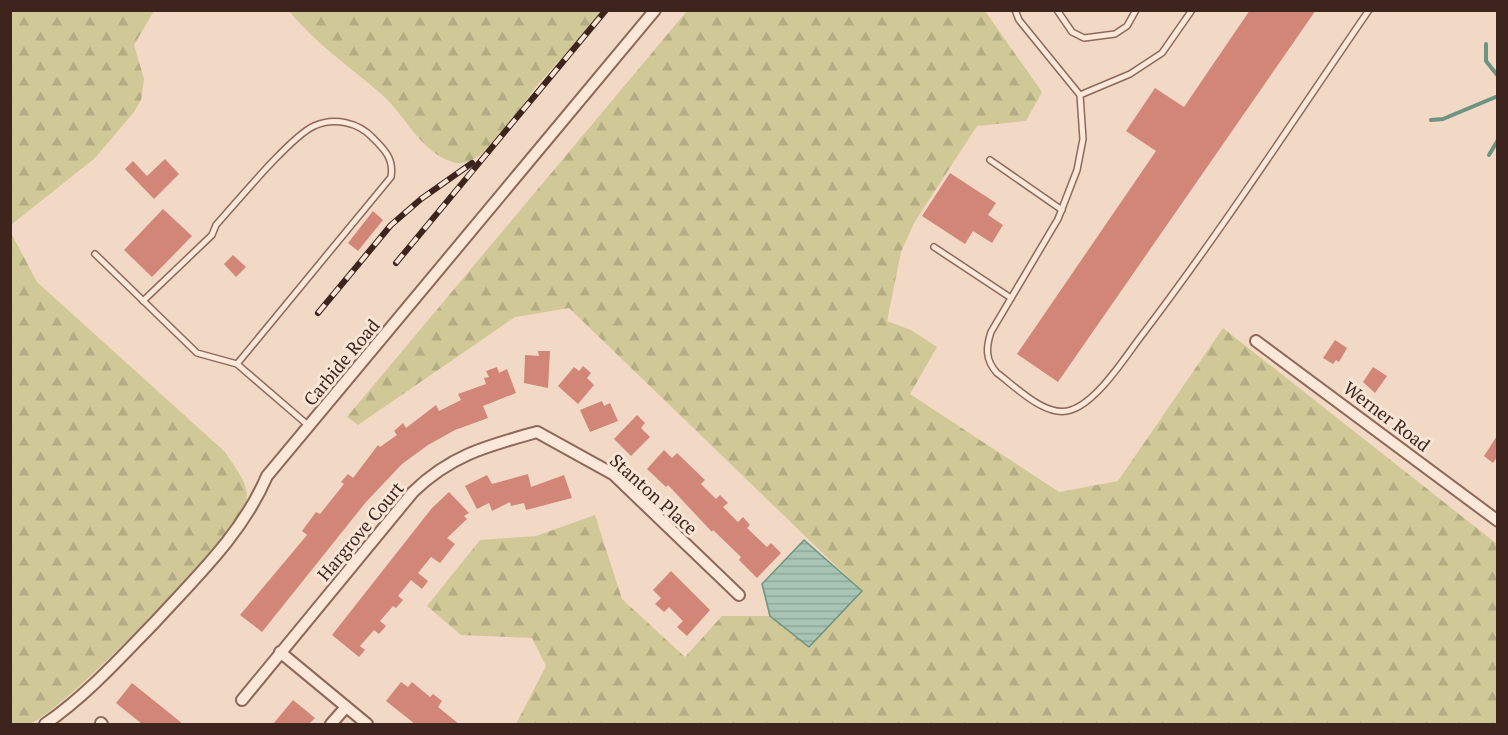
<svg xmlns="http://www.w3.org/2000/svg" width="1508" height="735" font-family="'PT Serif',serif">
<defs>
<pattern id="forest-firs" width="22" height="20" patternUnits="userSpaceOnUse" patternTransform="scale(1.5)"><rect width="22" height="20" fill="#d1c898"/><path d="M5 1l3.5 6h-7zM16 11l3.5 6h-7z" fill="#b4ac83"/></pattern>
<pattern id="water-rules" width="6" height="5" patternUnits="userSpaceOnUse" patternTransform="scale(1.5)"><rect width="6" height="5" fill="#a7c4b4"/><path d="M0 2.5h6" fill="none" stroke="#91a89a"/></pattern>
</defs>
<rect width="100%" height="100%" fill="#f1d9c5"/>
<g fill="url(#forest-firs)">
<polygon points="11,10 154,11 134,45 144,79 141,100 134,112 95,158 11,225"/>
<path d="M289,11h312c-18,27 -41,48 -62,72 -17,20 -55,90 -87,79 -34,-12 -46,-47 -72,-69 -33,-29 -62,-47 -91,-82z"/>
<polygon points="687,11 985,11 1042,92 1026,121 977,126 914,223 901,252 887,321 911,330 937,347 910,394 1059,492 1118,481 1223,328 1497,544 1497,724 516,724 546,666 532,638 461,635 427,606 480,540 536,536 595,515 622,599 685,657 722,616 770,616 809,647 861,590 569,308 515,317 358,425 347,417"/>
<path d="M10,231l27,51 188,170c8,13 26,33 21,49 -11,34 -184,213 -217,223 -5,2 -13,0 -19,0z"/>
</g>
<polygon fill="url(#water-rules)" stroke="#6d9480" stroke-width="1.5" points="804,540 862,591 809,647 770,616 762,584"/>
<g fill="none" stroke-linecap="round" stroke-linejoin="round">
<g stroke="#6d9480" stroke-width="4">
<polyline points="1486,44 1486,61 1498,76"/>
<polyline points="1431,120 1443,119 1498,96"/>
<polyline points="1489,155 1498,140"/>
</g>
</g>
<g fill="#d28678">
<polygon points="1250,10 1316,10 1058,382 1017,354 1156,151 1126,131 1155,88 1184,107"/>
<polygon points="165,159 179,174 154,199 125,169 133,161 147,176"/>
<polygon points="950,173 996,203 988,215 1003,225 992,243 973,231 965,244 922,216"/>
<polygon points="163,209 192,236 152,277 124,250"/>
<polygon points="373,211 383,220 358,251 348,243"/>
<polygon points="233,255 246,267 236,277 224,264"/>
<polygon points="1335,340 1347,348 1339,362 1336,360 1333,364 1323,358"/>
<polygon points="538,351 550,351 548,388 524,383 525,355 539,356"/>
<polygon points="583,366 591,373 587,378 594,385 578,404 558,386 574,367 579,371"/>
<polygon points="497,367 499,373 507,369 516,393 483,406 488,418 455,430 428,445 402,464 366,502 262,632 240,615 307,535 302,531 316,512 320,514 344,484 341,482 348,474 353,478 378,445 380,447 397,435 394,431 403,423 406,428 436,405 439,411 461,400 458,394 486,384 484,378 489,377 486,371"/>
<polygon points="1373,367 1387,376 1375,393 1363,382"/>
<polygon points="602,401 604,406 610,403 618,421 590,432 580,410"/>
<polygon points="637,415 645,423 641,428 650,437 631,456 614,439"/>
<polygon points="1497,436 1497,457 1493,463 1484,456"/>
<polygon points="664,450 672,458 677,453 705,480 701,484 716,499 720,495 728,503 723,507 738,522 743,517 750,525 747,528 767,547 771,543 781,553 757,578 739,560 741,557 713,530 712,532 668,485 666,487 647,469"/>
<polygon points="528,474 531,487 564,475 572,498 526,510 524,503 511,506 510,502 492,511 489,503 477,509 465,486 487,475 492,484"/>
<polygon points="449,492 469,513 464,516 467,519 447,538 455,544 440,563 431,557 418,573 428,581 422,589 411,580 398,596 403,600 396,608 393,606 380,621 386,626 379,634 374,630 360,646 365,650 359,657 332,635 432,508"/>
<polygon points="671,571 710,610 687,636 677,627 683,621 669,607 664,612 655,604 661,598 653,590"/>
<polygon points="401,682 408,687 412,682 430,697 433,694 442,701 438,707 459,724 415,724 386,701"/>
<polygon points="132,683 183,724 142,724 116,703"/>
<polygon points="293,700 315,718 309,724 273,724"/>
</g>
<g fill="none" stroke-linecap="round" stroke-linejoin="round">
<defs>
<g id="service">
<path d="M1015,10l4,10 61,75 3,44 -6,31 -19,49 -67,113c-5,15 -6,28 6,41 18,13 49,46 74,37 27,-9 54,-53 71,-75 80,-105 152,-216 227,-325"/>
<polyline points="1057,10 1072,32 1084,38 1115,34 1127,26 1136,10"/>
<polyline points="1080,95 1130,74 1162,53 1192,10"/>
<polyline points="990,160 1062,210"/>
<polyline points="934,247 1011,298"/>
<polyline points="95,254 197,353 237,364 309,426"/>
<path d="M143,301l69,-66 4,-10c20,-22 74,-88 98,-99 20,-9 44,-4 59,12 12,12 21,21 18,39l-154,187"/>
</g>
<g id="minor">
<polyline points="1256,341 1498,521"/>
<polyline points="280,652 367,724"/>
<path d="M242,700l171,-208c38,-37 74,-46 124,-60l76,42 126,121"/>
<polyline points="101,723 102,724"/>
<path d="M45,724c41,-28 76,-67 111,-103 42,-46 86,-87 111,-145l388,-466"/>
<polyline points="331,724 346,707"/>
</g>
</defs>
<use href="#service" stroke="#8e6859" stroke-width="8"/>
<use href="#minor" stroke="#8e6859" stroke-width="14"/>
<use href="#service" stroke="#fbe8d9" stroke-width="5"/>
<use href="#minor" stroke="#fbe8d9" stroke-width="10"/>
<defs>
<g id="rail">
<polyline points="396,263 606,10"/>
<polyline points="318,313 391,225 421,199 472,163"/>
</g>
</defs>
<use href="#rail" stroke="#3d251e" stroke-width="6"/>
<use href="#rail" stroke="#f8e5d5" stroke-width="4" stroke-dasharray="11" stroke-linecap="butt"/>
</g>
<g text-anchor="middle" dominant-baseline="central" stroke-width="6" stroke-linejoin="round" paint-order="stroke">
<g font-size="18" fill="#3d251e" stroke="#f8e5d5">
<text transform="translate(341 362) rotate(-50)">Carbide Road</text>
<text transform="translate(1387 416) rotate(37)">Werner Road</text>
<text transform="translate(654 494) rotate(42)">Stanton Place</text>
<text transform="translate(360 531) rotate(-50)">Hargrove Court</text>
</g>
</g>
<rect width="1508" height="735" fill="none" stroke="#3d251e" stroke-width="24"/>
</svg>
